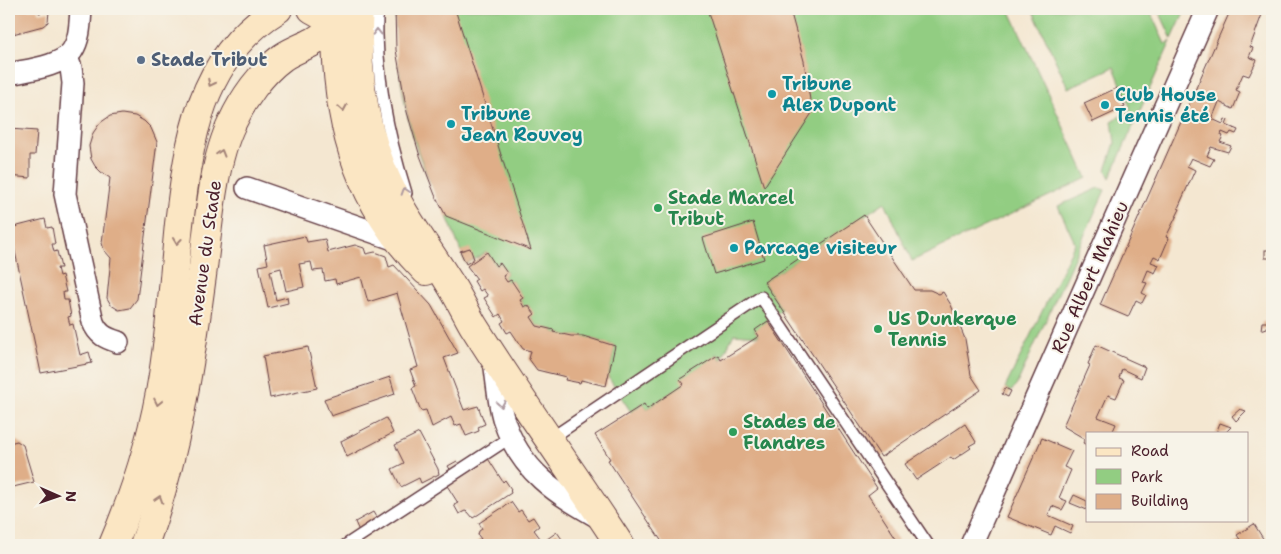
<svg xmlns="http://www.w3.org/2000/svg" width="1281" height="554" font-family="'Shantell Sans',sans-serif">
<rect width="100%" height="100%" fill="#f7f3e8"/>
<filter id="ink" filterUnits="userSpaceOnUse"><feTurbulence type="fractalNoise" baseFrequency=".02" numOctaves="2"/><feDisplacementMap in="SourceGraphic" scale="10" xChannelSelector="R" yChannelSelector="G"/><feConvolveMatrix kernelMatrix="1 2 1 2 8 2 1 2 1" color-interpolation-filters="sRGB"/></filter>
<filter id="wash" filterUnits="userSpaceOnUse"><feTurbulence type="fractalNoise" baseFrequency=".0096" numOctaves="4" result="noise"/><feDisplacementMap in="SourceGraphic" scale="20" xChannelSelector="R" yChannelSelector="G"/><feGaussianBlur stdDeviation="1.12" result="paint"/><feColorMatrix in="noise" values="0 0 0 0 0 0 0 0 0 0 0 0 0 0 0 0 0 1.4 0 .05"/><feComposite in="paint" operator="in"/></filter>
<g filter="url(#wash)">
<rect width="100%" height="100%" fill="#f4e7d1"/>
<g fill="#92cd82" stroke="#6e7656">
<path d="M395,9h614l78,169 -175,83 -27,-59 -121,80 18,27 -15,11v2l-11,8 -2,-1 5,7 -25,-2 -13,26 -4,-7v3l-36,23 3,5 -37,25 -4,-6 -12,9 -23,-35 7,-31 -32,-10h-12l-18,-4 1,-2 -17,-4 -6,-9 3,-3 -6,-9 -4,2 -4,-7 3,-2 -12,-18 -4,2 -4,-6 4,-3 -7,-10 -4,3 -9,-14 -21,12c-7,-16 -13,-34 -20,-50 -13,-25 -25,-50 -33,-77 -12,-42 -17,-85 -18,-128z"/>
<polygon points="1032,9 1149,9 1165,44 1171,41 1110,178 1106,170 1115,143 1112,121 1126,113 1131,109 1114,67 1068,88"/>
<polygon points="1158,9 1186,9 1172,39"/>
<polygon points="1099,188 1105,190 1016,386 1011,391 1005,388 1075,243 1058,206"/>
</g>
<g id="blocks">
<g fill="#dfae88">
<polygon points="9,9 37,9 39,13 49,11 48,22 43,26 9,35"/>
<polygon points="395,9 455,9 531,250 446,216 435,195 419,153 407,112 396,50"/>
<polygon points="707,9 789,9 792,17 804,61 812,113 764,187"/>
<polygon points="1231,9 1264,9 1250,47 1253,48 1249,57 1257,60 1249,76 1243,74 1236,90 1240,92 1233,109 1219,102 1212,119 1223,124 1225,119 1228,120 1226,125 1238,130 1236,134 1231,132 1229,135 1222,132 1221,135 1223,136 1220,142 1231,146 1228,152 1211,147 1207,156 1214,159 1210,166 1191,158 1187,166 1195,170 1178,208 1180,209 1166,237 1169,238 1160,259 1154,256 1151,262 1159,265 1155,273 1148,270 1143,282 1147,283 1142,293 1146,295 1142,303 1136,300 1128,317 1100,305"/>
<polygon points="1117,88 1125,107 1093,122 1084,103"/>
<polygon points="122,114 135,116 144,121 151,128 157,142 137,299 130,308 119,310 111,305 107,298 111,258 104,250 102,243 110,178 101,172 95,166 91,159 89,146 93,133 100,123 110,116"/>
<polygon points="9,129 37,131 35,155 30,155 30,178 9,176"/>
<polygon points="864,215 914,290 930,290 939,294 943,292 951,305 965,339 971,375 981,390 881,457 764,282"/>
<polygon points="45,219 47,228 52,227 55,244 52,244 54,252 57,251 61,268 57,268 59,276 62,275 66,292 63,292 64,300 68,300 71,316 68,317 70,325 73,324 80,355 89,352 92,363 41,373 10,228"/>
<polygon points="753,222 764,259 714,274 703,238"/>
<polygon points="305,236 307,242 325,239 328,252 355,245 364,248 366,254 375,252 386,256 389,267 394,265 431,305 458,353 444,358 464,410 478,406 485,424 478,427 479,431 466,436 461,424 455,426 451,417 432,427 426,410 421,411 412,388 416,386 410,370 418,367 397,293 368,302 361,277 336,284 335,279 325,281 323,270 313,271 311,262 299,264 304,287 286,291 281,268 270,271 276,300 287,297 288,303 268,308 259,266 268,264 264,245"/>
<polygon points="470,248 474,259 466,264 460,251"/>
<rect x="1265" y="250" width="7" height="8"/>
<polygon points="487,252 496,266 500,263 507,273 503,276 507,282 511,280 523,298 520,300 524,307 528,305 535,314 531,317 537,326 554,330 553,332 571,336 583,336 615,346 606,386 581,380 580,383 565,380 566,377 537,370 529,359 531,351 523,349 511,331 507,333 501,323 504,321 500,314 496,317 484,298 488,296 483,289 480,291 474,281 477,279 467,266"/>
<polygon points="768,321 877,488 868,495 898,541 892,545 664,545 608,460 610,459 595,435 644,404 647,409 684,384 680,379 718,355 721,360 759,336 755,330"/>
<polygon points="1262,322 1268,322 1267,328 1261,330"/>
<polygon points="1096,345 1145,367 1141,378 1122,369 1119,378 1124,380 1116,398 1108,395 1098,417 1116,424 1112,433 1087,433 1087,445 1083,443 1085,439 1063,426 1090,365 1088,364"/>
<polygon points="308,347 317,388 270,398 263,356"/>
<polygon points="390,377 395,394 331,416 324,399"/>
<polygon points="1005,388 1011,391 1008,397 1002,394"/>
<polygon points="1240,409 1246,411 1236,421 1232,416"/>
<polygon points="386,418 393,433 347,457 341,441"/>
<polygon points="1220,423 1231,427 1225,433 1216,433"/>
<polygon points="965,424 976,442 969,446 971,448 953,460 951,457 916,480 905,464"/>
<polygon points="419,433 438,469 439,474 421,483 419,478 401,487 392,469 404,463 395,445"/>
<polygon points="1042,438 1072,451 1064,467 1071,470 1059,498 1067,501 1062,510 1052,506 1048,515 1073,526 1070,533 1055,526 1051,535 1007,517"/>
<polygon points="17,441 23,445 34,482 9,488 9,443"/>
<polygon points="487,457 503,482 505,480 511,489 510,490 511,493 473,518 468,512 465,511 459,514 454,505 458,503 446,484"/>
<polygon points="457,461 460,465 451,471 448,466"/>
<polygon points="1074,495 1087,501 1087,510 1070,503"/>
<polygon points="511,502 518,512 521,510 528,520 533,517 539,526 534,530 543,542 557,532 566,545 492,544 476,545 475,543 481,539 478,535 479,531 482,529 479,523"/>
<polygon points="373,512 377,519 359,531 355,522"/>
<polygon points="1254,524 1267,545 1233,545 1241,541 1237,535"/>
</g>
</g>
</g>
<g filter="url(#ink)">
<use href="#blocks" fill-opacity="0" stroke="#643d44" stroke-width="1"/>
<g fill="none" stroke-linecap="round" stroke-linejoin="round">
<defs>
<g id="lane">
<path d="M377,9c-2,64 10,123 29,184"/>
<polyline points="550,439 761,297 928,545"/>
<polyline points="346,545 511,437"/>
</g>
<g id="street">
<path d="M67,57l4,11 2,15 -8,111 28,128c5,13 13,16 25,20"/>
<path d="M9,74c17,-4 52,-7 63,-23 8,-12 8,-28 9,-42"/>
<polyline points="247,188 399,241"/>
<path d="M494,361c3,19 4,39 9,57 17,54 54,76 100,102"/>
<polyline points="971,545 1208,9"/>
</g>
<g id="secondary">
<polyline points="312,9 330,19 345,35"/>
<path d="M359,9c-4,53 3,110 23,160 16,41 44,76 67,113 9,14 16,29 24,43 47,75 99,146 147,220"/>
<path d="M336,12c-2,101 17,186 90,259"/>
<path d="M113,545c23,-54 41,-112 50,-170 8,-50 11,-101 16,-151 10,-83 20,-167 99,-215"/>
<path d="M144,545c31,-85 45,-173 57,-262 7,-48 10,-117 31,-160 11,-24 29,-50 51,-66 9,-6 20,-10 30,-15 15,-8 26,-19 36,-33"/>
</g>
</defs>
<use href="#lane" stroke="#643d44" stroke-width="14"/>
<use href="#street" stroke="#643d44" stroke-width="24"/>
<use href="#secondary" stroke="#643d44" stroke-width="30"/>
<use href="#lane" stroke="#fff" stroke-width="11"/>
<use href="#street" stroke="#fff" stroke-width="21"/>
<use href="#secondary" stroke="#fbe6c3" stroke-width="28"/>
</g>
<defs><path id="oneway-chevron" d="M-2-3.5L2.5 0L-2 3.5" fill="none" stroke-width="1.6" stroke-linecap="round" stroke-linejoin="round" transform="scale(1.25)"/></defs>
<g stroke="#ae9aa0">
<use href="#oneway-chevron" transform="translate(377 32) rotate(-91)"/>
<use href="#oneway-chevron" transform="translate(405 191) rotate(-108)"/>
<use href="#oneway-chevron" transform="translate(501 404) rotate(80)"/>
</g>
<g stroke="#a28277">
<use href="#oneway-chevron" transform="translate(211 83) rotate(117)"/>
<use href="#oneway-chevron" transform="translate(343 108) rotate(80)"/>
<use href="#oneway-chevron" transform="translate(221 153) rotate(-74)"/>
<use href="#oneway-chevron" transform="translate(177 241) rotate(96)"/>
<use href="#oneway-chevron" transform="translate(158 402) rotate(102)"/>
<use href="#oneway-chevron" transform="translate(159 499) rotate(-72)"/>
</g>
</g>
<circle fill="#5c6f8a" stroke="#f7f3e8" stroke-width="2" cx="141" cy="60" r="5"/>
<g fill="#0f9aa8" stroke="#f7f3e8" stroke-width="2">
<circle cx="772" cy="94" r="5"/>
<circle cx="1105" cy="105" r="5"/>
<circle cx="451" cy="124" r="5"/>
<circle cx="734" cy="248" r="5"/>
</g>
<g fill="#2e9e5b" stroke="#f7f3e8" stroke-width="2">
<circle cx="658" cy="208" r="5"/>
<circle cx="878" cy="329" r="5"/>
<circle cx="733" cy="432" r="5"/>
</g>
<g text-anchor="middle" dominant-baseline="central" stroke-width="4" stroke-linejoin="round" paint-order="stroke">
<g font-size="18" font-weight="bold" fill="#4e5e75" stroke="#f7f3e8" text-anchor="start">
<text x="151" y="60">Stade Tribut</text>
</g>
<g font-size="18" font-weight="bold" fill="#0d838f" stroke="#f7f3e8" text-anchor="start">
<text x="782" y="84">Tribune<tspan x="782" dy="21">Alex Dupont</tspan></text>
<text x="1115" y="95">Club House<tspan x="1115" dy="21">Tennis été</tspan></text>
<text x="461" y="114">Tribune<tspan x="461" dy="21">Jean Rouvoy</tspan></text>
<text x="744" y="248">Parcage visiteur</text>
</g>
<g font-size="18" font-weight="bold" fill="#27864d" stroke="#f7f3e8" text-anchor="start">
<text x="668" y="198">Stade Marcel<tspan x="668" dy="21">Tribut</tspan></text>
<text x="888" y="319">US Dunkerque<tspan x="888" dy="21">Tennis</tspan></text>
<text x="743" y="422">Stades de<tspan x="743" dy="21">Flandres</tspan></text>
</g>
<g font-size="18" fill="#4a1f2b" stroke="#f7f3e8">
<text transform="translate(205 253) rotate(-82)">Avenue du Stade</text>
<text transform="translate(1090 277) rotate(-66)">Rue Albert Mahieu</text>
</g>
</g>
<rect width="1281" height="554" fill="none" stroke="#f7f3e8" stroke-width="30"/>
<rect x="1086" y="432" width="162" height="90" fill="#f7f3e8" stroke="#b29e9c"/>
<rect x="1096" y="448" width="25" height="8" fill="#fbe6c3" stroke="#b29e9c"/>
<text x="1131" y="456" font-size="15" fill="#4a1f2b">Road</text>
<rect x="1096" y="469" width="25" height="15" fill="#92cd82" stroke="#b29e9c"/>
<text x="1131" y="482" font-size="15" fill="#4a1f2b">Park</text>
<rect x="1096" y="494" width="25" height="15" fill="#dfae88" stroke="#b29e9c"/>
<text x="1131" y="506" font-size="15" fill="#4a1f2b">Building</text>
<g transform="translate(58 496) rotate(92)" stroke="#f7f3e8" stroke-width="4" paint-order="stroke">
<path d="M0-4L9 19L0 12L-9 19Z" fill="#4a1f2b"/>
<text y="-8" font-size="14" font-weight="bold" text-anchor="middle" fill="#4a1f2b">N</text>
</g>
</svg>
